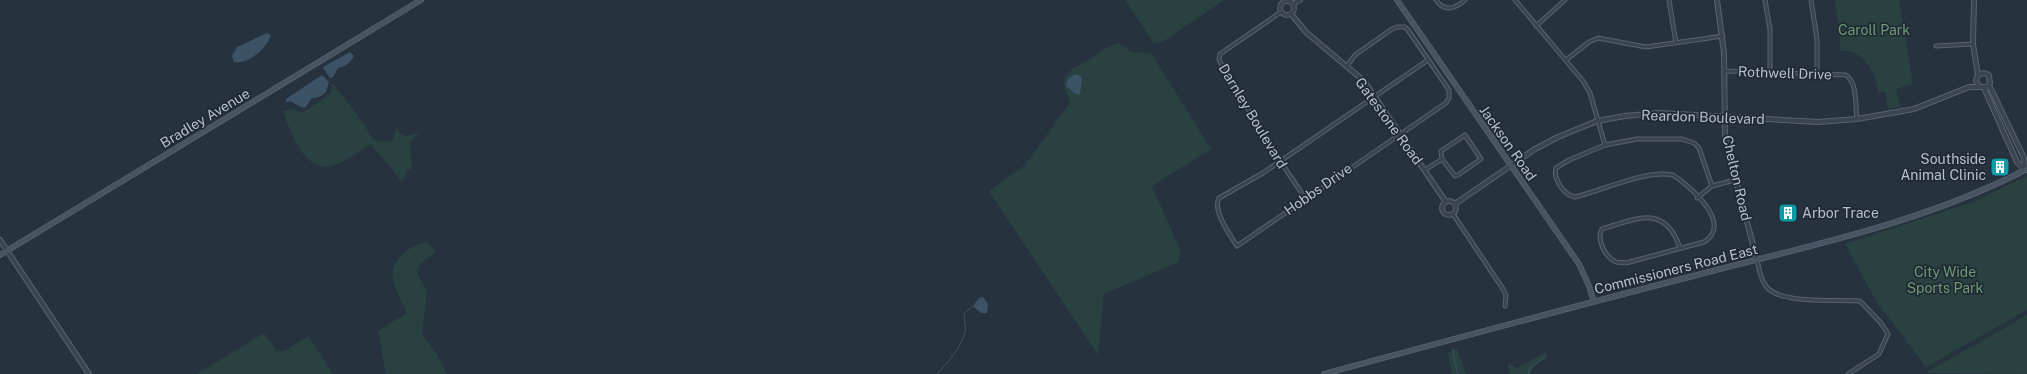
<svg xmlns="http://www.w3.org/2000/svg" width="2027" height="374" font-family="'Public Sans',sans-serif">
<rect width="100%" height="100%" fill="#26333f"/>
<g fill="#294141">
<polygon points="1125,0 1224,0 1161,43 1153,42"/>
<path d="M1835,0h64l14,84 -17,5 5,18 -13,2 -3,-17h-7c-1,-19 -16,-44 -38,-41v-15z"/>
<polygon points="1118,43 1132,52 1151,53 1211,149 1152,186 1181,252 1179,262 1104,294 1098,355 989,191 1024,166 1070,103 1063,81 1072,69 1090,59 1104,49"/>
<path d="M332,83l24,30 18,27 15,2 5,-4 2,-10c9,12 12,8 25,3l-11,10 2,27 -5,3 -5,11 -31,-38c-11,6 -23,16 -35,21 -31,11 -45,-32 -53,-54l9,-2 11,4 28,-20z"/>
<polygon points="2027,176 2027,310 1926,367 1876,301 1845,244 1973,202"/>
<path d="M427,242l9,9 -16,13 -3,9 10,18 -5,44 16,21 9,18h-61l-8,-43 29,-18c-9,-20 -25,-42 -4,-59 8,-7 13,-10 24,-12z"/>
<polygon points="2027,315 2027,374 1925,373"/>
<polygon points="264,333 277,351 284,351 308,336 333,374 197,374"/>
<polygon points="1457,349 1466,374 1452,374 1448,353"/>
<polygon points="1546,352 1547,356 1535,365 1530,374 1509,374 1508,363 1517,368"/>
</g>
<g fill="#3c5267">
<path d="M267,33l4,2c-4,13 -23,30 -37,27l-2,-6 5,-9z"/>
<path d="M350,52l4,4c-4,7 -8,10 -16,12l-5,9 -3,1 -7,-10 2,-2z"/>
<polygon points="322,75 329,82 326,92 321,96 311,99 306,107 303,108 290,101 286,103 286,99"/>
<polygon points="1074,75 1079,75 1082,78 1080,94 1077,95 1066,86 1068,79"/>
<polygon points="983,297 988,304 987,313 981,313 973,306 979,298"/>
</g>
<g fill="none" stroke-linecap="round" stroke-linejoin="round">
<g stroke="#3c5267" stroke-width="1">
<path d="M1453,349c0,6 3,19 5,25"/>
<path d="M937,374c10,-11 23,-25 27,-39 3,-6 0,-15 0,-22l9,-7"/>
<polyline points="1528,374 1530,368 1546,357"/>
</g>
<defs>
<g id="minor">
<path d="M1436,0c8,12 19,9 29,0"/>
<polyline points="1515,0 1583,81 1590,93 1605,145"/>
<polyline points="1669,0 1676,43"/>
<polyline points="1765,0 1770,29 1770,72"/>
<polyline points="1811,0 1817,39 1817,74"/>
<polyline points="1281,12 1220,54 1219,60 1270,146 1305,198"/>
<polyline points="1536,26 1565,0"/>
<polyline points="1936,46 1973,44"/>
<polyline points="1566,60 1589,42 1598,38 1646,47 1723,36"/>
<path d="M1347,66l8,-11 37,-26 5,-2h8l3,3 41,60v8l-3,5 -209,143c-7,-11 -25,-36 -18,-48l44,-25 165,-113"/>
<path d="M1725,71l121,4c12,9 9,30 11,44"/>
<polyline points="1425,170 1442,159 1441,151 1465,135 1481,159 1458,175 1455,176 1442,159"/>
<polyline points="1697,198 1712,186 1735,180"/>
<polyline points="1453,214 1503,289 1506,295 1505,306"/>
<path d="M1680,248c-15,-44 -42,-30 -78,-19 -6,10 3,28 14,33 3,1 7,0 10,1l78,-21c30,-18 -14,-56 -31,-67 -26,-6 -72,16 -98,22 -11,-2 -22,-18 -19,-29l13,-8 36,-15 32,-6h45l12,4 5,5 13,38"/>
<path d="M1757,260c2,8 3,19 9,26 13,19 72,13 94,15l21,22 7,11 -9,20 -31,20"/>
</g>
<g id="tertiary">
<polyline points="1717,0 1724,53 1725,138 1757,260"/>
<polyline points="1974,0 1973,44 1978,75"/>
<circle cx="1287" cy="8" r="7"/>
<polyline points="1293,4 1300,0"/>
<polyline points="1291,14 1307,33 1364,81 1446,202"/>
<polyline points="1989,85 2024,158 2025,170"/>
<polyline points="1984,88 2017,162 2025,170"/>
<circle cx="1449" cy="208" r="7"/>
<polyline points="1455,204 1535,149 1558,137 1597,121 1625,116 1659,113 1818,122 1857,119 1914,109 1969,87 1987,87 1990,83 1989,75 1984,73 1978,75 1976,81 1979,86"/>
<polyline points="0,240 89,374"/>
</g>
<g id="secondary">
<polyline points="1397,0 1579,264 1589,286 1594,302"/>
<polyline points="0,255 421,0"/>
<path d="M1324,374c126,-34 251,-68 377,-100 111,-29 224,-52 326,-105"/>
</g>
</defs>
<use href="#minor" stroke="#58636d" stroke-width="5"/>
<use href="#tertiary" stroke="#58636d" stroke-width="6"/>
<use href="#secondary" stroke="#58636d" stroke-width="6"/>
<use href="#minor" stroke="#3a454f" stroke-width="3"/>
<use href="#tertiary" stroke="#3a454f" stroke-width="4"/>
<use href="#secondary" stroke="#485462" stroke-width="4.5"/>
</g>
<defs>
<symbol id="building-square" viewBox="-11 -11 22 22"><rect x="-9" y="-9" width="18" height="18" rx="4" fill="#0f9aa8" stroke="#1f2a34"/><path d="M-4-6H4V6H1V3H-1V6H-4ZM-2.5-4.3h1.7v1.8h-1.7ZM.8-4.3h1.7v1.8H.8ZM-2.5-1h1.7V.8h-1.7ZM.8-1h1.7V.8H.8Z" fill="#fff"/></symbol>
</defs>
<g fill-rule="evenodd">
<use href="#building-square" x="1989" y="156" width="22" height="22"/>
<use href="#building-square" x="1777" y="202" width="22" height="22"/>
</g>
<g text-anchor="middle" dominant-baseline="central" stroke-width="3.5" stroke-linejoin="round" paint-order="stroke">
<g font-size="14" fill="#6f9a75" stroke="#1f2a34">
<text x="1874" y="30">Caroll Park</text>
<text x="1945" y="272">City Wide<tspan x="1945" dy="16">Sports Park</tspan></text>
</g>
<g font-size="14" fill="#b7c0ca" stroke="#1f2a34">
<text transform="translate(1785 73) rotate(2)">Rothwell Drive</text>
<text transform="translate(1253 116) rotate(59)">Darnley Boulevard</text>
<text transform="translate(1703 117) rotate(2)">Reardon Boulevard</text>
<text transform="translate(205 118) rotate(-31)">Bradley Avenue</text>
<text transform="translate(1389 121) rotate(54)">Gatestone Road</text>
<text transform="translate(1508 143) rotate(55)">Jackson Road</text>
<text transform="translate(1737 178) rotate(77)">Chelton Road</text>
<text transform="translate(1318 189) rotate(-35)">Hobbs Drive</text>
<text transform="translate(1676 269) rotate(-14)">Commissioners Road East</text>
</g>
<g font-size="14" fill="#b7c0ca" stroke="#1f2a34" text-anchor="end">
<text x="1986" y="159">Southside<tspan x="1986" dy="16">Animal Clinic</tspan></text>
<text x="1802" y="213" text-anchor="start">Arbor Trace</text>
</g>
</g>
</svg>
